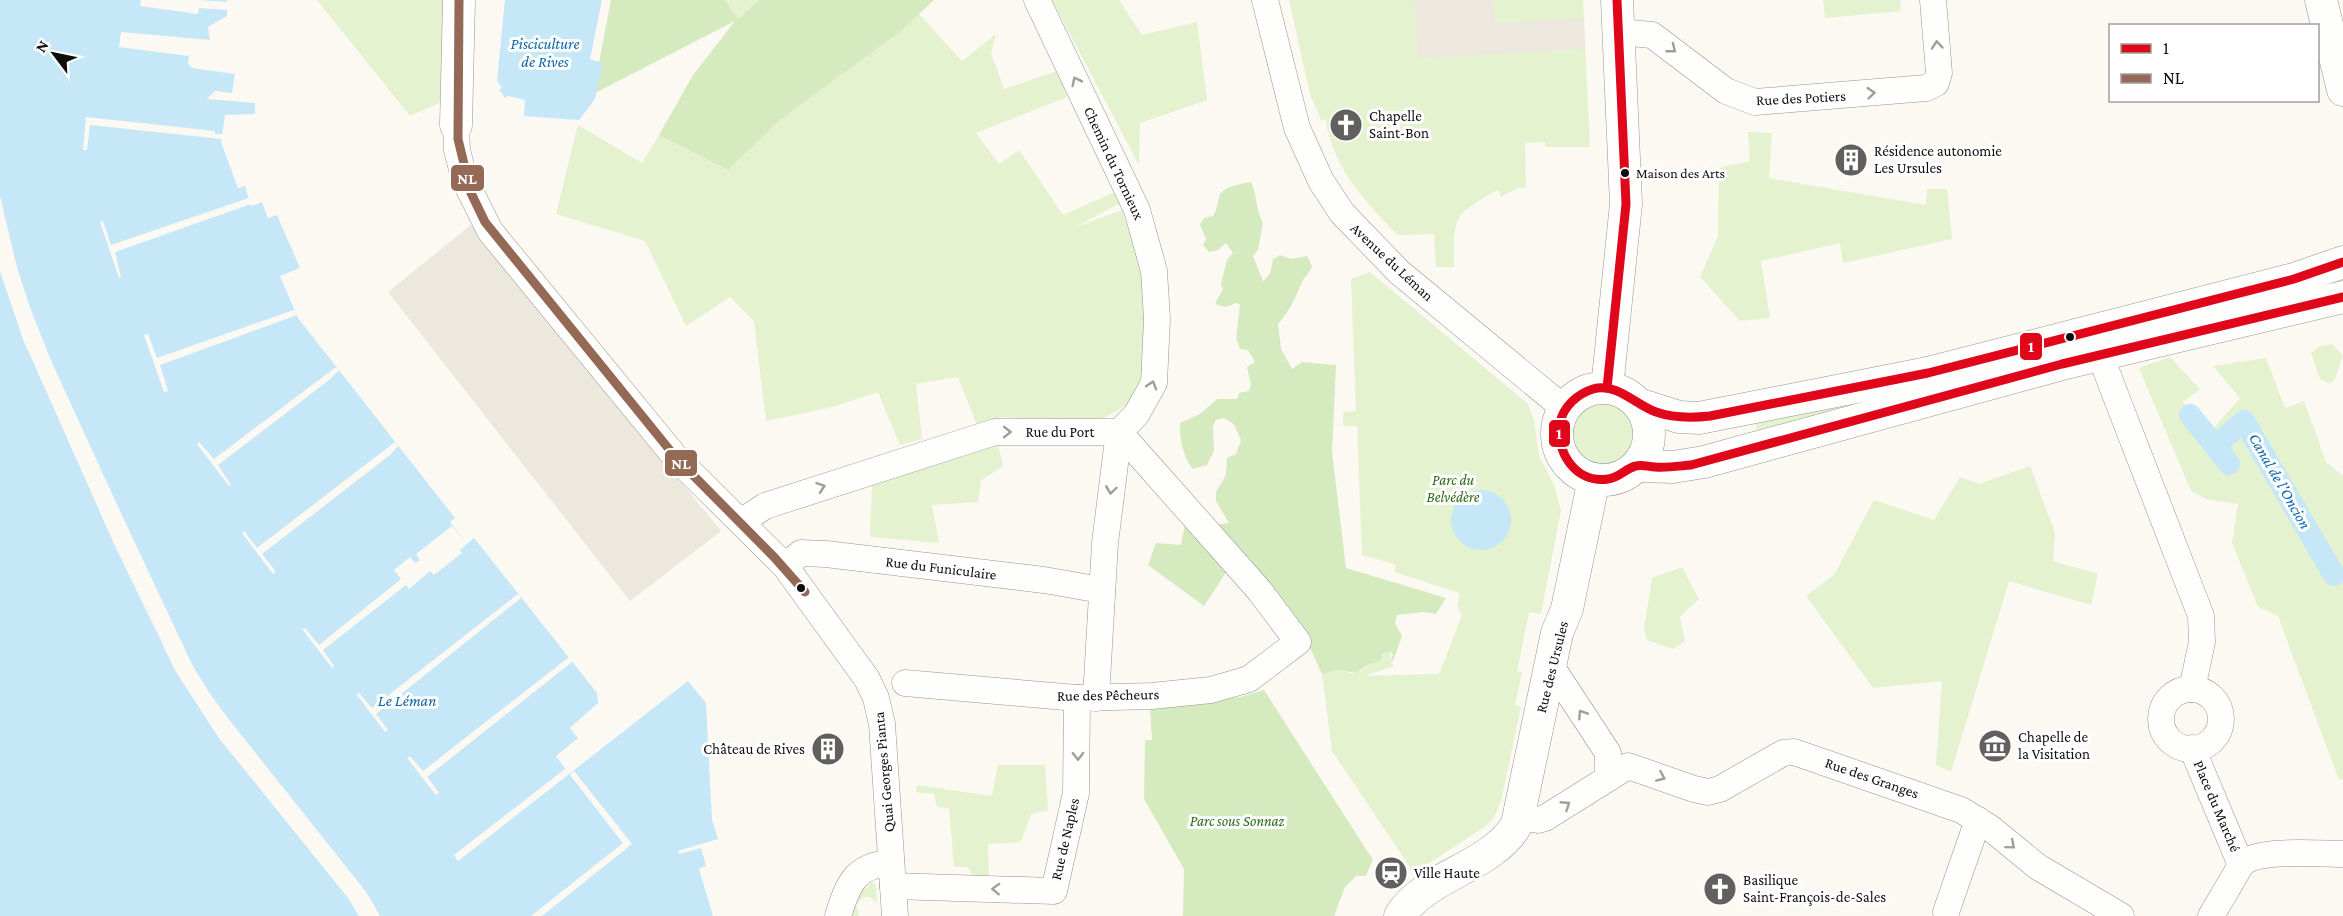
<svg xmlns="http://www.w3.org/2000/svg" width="2343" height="916" font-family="'Crimson Pro',serif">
<rect width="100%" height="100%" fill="#fbf9f2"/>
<g fill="#e4f2d0">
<polygon points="317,0 446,0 444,101 410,116"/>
<polygon points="725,0 759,0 738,19"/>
<polygon points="1052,0 1119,0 1142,35 1197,22 1207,100 1140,123 1139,165"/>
<path d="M1289,0h294l7,147h-45v-5l-20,1 1,45h-8l-17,9 -3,-7c-46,25 -44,25 -44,77h-18l-2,-33 -36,1c-32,-32 -66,-68 -72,-115h-5l-11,-26z"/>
<polygon points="1823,0 1900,0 1901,11 1825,18"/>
<polygon points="919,14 962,61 996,34 991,53 1004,89 1057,71 1067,97 976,133 999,164 1019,150 1063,215 1117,191 1122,202 1076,227 1122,210 1141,269 1149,327 1141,381 1127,405 1098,421 1000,417 978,428 958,377 916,384 922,439 900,445 878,392 832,407 766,421 754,321 730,297 686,326 645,241 556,214 578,125 642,163 659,135 728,170 780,120 900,32"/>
<polygon points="1748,132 1772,133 1769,178 1926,205 1927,189 1947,189 1952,239 1843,263 1840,243 1761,261 1770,318 1740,321 1700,277 1718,236 1719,168 1750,161"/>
<polygon points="1370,272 1528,404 1534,420 1539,456 1554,485 1561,510 1541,614 1529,612 1517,671 1522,672 1515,705 1521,707 1501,801 1494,818 1486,826 1414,873 1332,751 1322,674 1338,670 1352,674 1361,671 1388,651 1391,651 1390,662 1394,666 1364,676 1439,674 1462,615 1457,606 1460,593 1394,572 1396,565 1362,555 1357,426 1343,426 1343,412 1356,411 1351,279"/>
<polygon points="2332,344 2343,356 2334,381 2328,383 2320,379 2311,353 2320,346"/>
<polygon points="2170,357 2200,389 2183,402 2210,432 2240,398 2213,366 2266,358 2285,408 2304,401 2326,462 2343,476 2343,779 2339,780 2278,616 2258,607 2232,543 2238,504 2206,499 2191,491 2139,368"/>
<polygon points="1837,398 1841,415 1758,434 1755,420"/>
<circle cx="1602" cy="433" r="31"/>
<polygon points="997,441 1003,466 981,480 978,502 932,505 939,543 870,537 872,483"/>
<polygon points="2030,466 2055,533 2053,561 2098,574 2091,605 2009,581 1951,772 1936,765 1942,681 1873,688 1806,596 1834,575 1874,500 1934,520 1960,477 1979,484"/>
<polygon points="1682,567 1699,599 1680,617 1685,641 1673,649 1647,640 1644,629 1652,578"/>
<polygon points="998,765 1045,765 1048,810 1031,814 1021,842 988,844 989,880 973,877 968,867 954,867 949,808 937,807 934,794 916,792 917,785 992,796"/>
<polygon points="871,882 876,885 877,903 870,897 863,897 856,905 859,916 845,916 861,886 866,889"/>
</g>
<g fill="#d5eabe">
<polygon points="611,0 725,0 738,19 759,0 934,0 900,32 780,120 728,170 659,135 693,75 735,21 593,94"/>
<path d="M1251,182c7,15 4,27 12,41l-5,27 -5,6 10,25 7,-7 3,-15 7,-4 11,4 16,-3 5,10c-2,7 -7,10 -10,16 -7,16 -12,29 -24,42l3,25 11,20 10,-7 34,3 -4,87 14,116 100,30 -10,16 -12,-2 -27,3 -2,8 7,13 -9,25 -3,1 3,-7 -2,-4 -9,3 -1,6 -15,6 -9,7 -19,-3 -16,4 -15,-33 -93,-116 15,-2 -13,-22v-9l10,-17 1,-17 9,-4 5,-14 -7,-16 -10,-6 -8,2 -3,6 1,25 -7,14 -14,4c-9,-9 -14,-33 -13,-46l20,-9 17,-15h20l2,-6 10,-2 2,-6 -4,-18 8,-5 -7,-12 -8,-1 -4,-11 4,-34 -5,-1c-8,5 -12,5 -20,0l8,-14 -2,-5 6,-24 6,-7 -7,-10 -8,7 -9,2 -6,-7 3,-6 -6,-14 4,-7 9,-2c5,-8 4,-11 6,-19 3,-11 22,-13 32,-15z"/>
<polygon points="1185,524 1227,571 1204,606 1148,565 1156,543 1181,545"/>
<polygon points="1264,690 1373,860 1366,876 1356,876 1345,887 1334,916 1183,916 1184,869 1144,799 1145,740 1152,740 1150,707 1240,697"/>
</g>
<g fill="#ece8dd">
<polygon points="1415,0 1493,0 1494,23 1584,18 1585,49 1418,58"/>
<polygon points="471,225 721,531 630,601 388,292"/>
</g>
<g fill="#c6e7f8">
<polygon points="0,0 227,0 227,16 208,27 210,40 121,32 119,47 189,56 188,64 192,68 235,74 232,93 215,91 207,99 255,103 255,114 225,115 221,142 238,188 245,186 251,206 262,202 268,218 277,215 300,268 280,276 298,318 455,518 450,522 467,544 474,538 597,693 598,703 570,728 578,738 556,756 569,774 688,681 706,703 712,820 718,839 678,851 679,854 701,848 706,866 699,869 713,916 380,916 366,892 234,727 198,677 61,386 21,285 0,196"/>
<polygon points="505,0 602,0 590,59 603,63 595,99 579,120 524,116 525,100 508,96 505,98 499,90 502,88 497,81"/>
<polygon points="0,271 23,339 175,670 219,738 349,899 359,916 0,916"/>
<circle cx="1481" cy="520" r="30"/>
</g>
<g fill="#fbf9f2">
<polygon points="141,0 199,0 227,2 227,10 199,8 198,14 140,6"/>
<polygon points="86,117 215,131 215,134 222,134 222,139 90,125 87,150 83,150"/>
<polygon points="0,196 9,242 37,330 185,653 215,702 366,892 380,916 377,916 363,894 212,704 182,655 35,331 6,243"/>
<polygon points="249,198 251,204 115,252 121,277 119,278 100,222 103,221 111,245"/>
<polygon points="0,268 50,394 162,642 177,669 221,736 352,898 362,916 359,916 349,899 219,738 175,670 115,546 23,339"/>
<polygon points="294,310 297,315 160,365 168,391 164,392 144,335 148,334 157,358"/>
<polygon points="336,367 339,370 329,380 218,465 231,485 229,486 197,444 199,442 214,459"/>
<polygon points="395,442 398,446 390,455 262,554 276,572 273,574 242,533 244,531 257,548"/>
<polygon points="452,526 467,544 460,550 462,553 434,575 430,571 409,589 406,585 323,650 334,666 332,668 302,629 305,628 319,645 401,579 394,570 410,557 415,563 420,560 416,554"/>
<polygon points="518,594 521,598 376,714 388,730 385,732 357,695 359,693 372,708"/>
<polygon points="569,657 572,662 427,777 439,793 436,795 407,758 410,756 423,771"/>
<polygon points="565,769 569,774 458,861 454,855"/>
<polygon points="574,771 632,844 542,916 531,916 623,843 570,775"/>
</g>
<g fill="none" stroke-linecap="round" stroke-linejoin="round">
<g stroke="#c6e7f8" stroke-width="22">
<polyline points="2190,415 2215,446 2244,421 2334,575"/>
<polyline points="2215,446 2229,464"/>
</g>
<defs>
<g id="minor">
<polyline points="1037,0 1137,210 1154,271 1157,319 1154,383 1136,415 1119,432"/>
<polyline points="1265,0 1297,128 1321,181 1342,213 1399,272 1565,409"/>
<polyline points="1619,32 1652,35 1726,91 1755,102 1926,88 1936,83 1939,73 1933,0"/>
<polyline points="456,125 457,150 465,181 490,231 677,459 785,566 867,679 876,698 882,724 895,916"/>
<polyline points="2096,338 2105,368 2201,616 2202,642 2192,689"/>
<polyline points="741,522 765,506 995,432 1119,432 1259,590 1298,642 1249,679 1211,690 1152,696 1077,698 905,683"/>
<polyline points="785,566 801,553 826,554 1044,580 1101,590"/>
<polyline points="1551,666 1608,753 1608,777"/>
<circle cx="2191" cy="719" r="30"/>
<polyline points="1096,698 1105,543 1119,432"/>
<polyline points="2192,748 2241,865"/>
<polyline points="1519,817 1538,820 1545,818 1628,766 1694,789 1708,792 1720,789 1783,753 1794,752 1961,810 1989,827 2038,867 2121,916"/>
<polyline points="893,886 1054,891 1076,793 1077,698"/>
<polyline points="1946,912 1978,820"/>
<path d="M838,916c10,-32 17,-51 53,-53"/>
<path d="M2211,916l30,-51c14,-17 79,-11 102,-11"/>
</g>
<g id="tertiary">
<polyline points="2321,0 2343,90"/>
<polyline points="456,125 459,0"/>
<polyline points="1607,388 1626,204 1617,0"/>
<circle cx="1603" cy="434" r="46"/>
<polyline points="1638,404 1679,417 1699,418 1928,373 2294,279 2343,262"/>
<polyline points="1637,466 1673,467 1704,462 2062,364 2343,297"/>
<path d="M1400,916c25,-41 93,-49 117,-92l40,-191 10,-24 27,-130"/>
</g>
</defs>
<use href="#minor" stroke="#959491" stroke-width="27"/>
<use href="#tertiary" stroke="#959491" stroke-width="33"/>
<use href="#minor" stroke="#fefefd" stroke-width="26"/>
<use href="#tertiary" stroke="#fefefd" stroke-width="32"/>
<defs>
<g id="bus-1">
<path d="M2343,262l-49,17 -366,94 -218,43c-18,2 -37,2 -54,-4 -20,-7 -40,-30 -63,-23 -16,5 -30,18 -33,34 -5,29 16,61 48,56 11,-1 18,-11 28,-13 6,-2 13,1 19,1 12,1 24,-1 36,-2l371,-101 281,-67"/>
<polyline points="1607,388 1626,204 1617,0"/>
</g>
<polyline id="bus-2" points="459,0 458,139 471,193 485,222 677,459 774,557 805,592"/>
</defs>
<use href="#bus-1" stroke="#fff" stroke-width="14"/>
<use href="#bus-2" stroke="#fff" stroke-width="14"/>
<use href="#bus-1" stroke="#e1071b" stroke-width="9"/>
<use href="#bus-2" stroke="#946955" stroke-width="9"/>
</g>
<defs><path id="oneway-chevron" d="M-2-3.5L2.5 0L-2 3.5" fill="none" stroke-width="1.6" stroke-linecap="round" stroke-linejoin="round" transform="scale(1.5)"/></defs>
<g stroke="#9e9e9d">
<use href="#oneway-chevron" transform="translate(1937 45) rotate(-95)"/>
<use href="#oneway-chevron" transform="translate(1672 49) rotate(38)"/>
<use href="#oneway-chevron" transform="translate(1076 81) rotate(-116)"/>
<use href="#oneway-chevron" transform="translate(1871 93) rotate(-5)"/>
<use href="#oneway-chevron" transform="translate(1152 385) rotate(-73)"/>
<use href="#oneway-chevron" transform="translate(1007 432)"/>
<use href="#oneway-chevron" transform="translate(821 487) rotate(-19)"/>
<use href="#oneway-chevron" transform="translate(1111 490) rotate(98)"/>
<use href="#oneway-chevron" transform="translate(1582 714) rotate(-123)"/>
<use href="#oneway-chevron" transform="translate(1078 756) rotate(89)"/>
<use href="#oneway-chevron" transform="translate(1661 777) rotate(23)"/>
<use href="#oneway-chevron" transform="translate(1566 805) rotate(-33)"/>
<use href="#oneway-chevron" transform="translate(2011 845) rotate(40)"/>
<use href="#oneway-chevron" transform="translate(996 889) rotate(-178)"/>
</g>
<defs>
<symbol id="church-disc" viewBox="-11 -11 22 22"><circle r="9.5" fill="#61605e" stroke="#fff"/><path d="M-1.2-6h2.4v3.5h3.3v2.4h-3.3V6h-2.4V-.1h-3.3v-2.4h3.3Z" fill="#fff"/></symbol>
<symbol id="building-disc" viewBox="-11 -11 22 22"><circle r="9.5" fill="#61605e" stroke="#fff"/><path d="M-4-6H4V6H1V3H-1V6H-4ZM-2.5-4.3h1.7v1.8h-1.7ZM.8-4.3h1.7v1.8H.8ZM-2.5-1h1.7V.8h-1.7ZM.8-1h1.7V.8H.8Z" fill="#fff"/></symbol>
<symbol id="museum-disc" viewBox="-11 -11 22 22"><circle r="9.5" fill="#61605e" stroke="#fff"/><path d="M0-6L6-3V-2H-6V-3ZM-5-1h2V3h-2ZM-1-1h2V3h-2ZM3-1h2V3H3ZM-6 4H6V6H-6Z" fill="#fff"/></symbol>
<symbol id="station-disc" viewBox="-11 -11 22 22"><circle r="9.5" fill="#61605e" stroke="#fff"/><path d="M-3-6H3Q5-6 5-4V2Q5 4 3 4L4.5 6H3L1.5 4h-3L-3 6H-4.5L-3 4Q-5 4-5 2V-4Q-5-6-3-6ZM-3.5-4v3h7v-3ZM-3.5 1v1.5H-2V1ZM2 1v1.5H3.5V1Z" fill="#fff"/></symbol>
</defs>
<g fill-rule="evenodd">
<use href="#church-disc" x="1327" y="106" width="38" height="38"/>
<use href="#building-disc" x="1832" y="141" width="38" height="38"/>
<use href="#museum-disc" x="1976" y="727" width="38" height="38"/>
<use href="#building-disc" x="809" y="730" width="38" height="38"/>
<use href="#station-disc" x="1372" y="854" width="38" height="38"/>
<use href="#church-disc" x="1701" y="870" width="38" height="38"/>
</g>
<g fill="#0e0e0e" stroke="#fff" stroke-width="2">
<circle cx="1625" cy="173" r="5"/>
<circle cx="2070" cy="337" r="5"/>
<circle cx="801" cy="588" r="5"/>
</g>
<g text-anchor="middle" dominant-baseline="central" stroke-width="6" stroke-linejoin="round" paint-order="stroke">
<g font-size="14" fill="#0e0e0e" stroke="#fff" text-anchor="start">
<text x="1636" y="173">Maison des Arts</text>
</g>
<g font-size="15" fill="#0e0e0e" stroke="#fff">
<text transform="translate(1801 98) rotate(-3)">Rue des Potiers</text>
<text transform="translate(1114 163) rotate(65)">Chemin du Tornieux</text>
<text transform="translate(1392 262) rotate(43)">Avenue du Léman</text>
<text x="1060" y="432">Rue du Port</text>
<text transform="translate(941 568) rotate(7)">Rue du Funiculaire</text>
<text transform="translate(1552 667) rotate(-76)">Rue des Ursules</text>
<text transform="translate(1108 695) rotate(-1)">Rue des Pêcheurs</text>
<text transform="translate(884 772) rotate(-95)">Quai Georges Pianta</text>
<text transform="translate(1872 778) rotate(19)">Rue des Granges</text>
<text transform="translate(2217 806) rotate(67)">Place du Marché</text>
<text transform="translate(1065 839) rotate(-77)">Rue de Naples</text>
</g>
<g font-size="15" fill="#0e0e0e" stroke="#fff" text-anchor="start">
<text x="1369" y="116">Chapelle<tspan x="1369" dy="17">Saint-Bon</tspan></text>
<text x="1874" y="151">Résidence autonomie<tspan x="1874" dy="17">Les Ursules</tspan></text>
<text x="2018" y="737">Chapelle de<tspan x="2018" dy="17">la Visitation</tspan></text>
<text x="805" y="749" text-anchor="end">Château de Rives</text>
<text x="1414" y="873">Ville Haute</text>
<text x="1743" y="880">Basilique<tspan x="1743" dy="17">Saint-François-de-Sales</tspan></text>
</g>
<g font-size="15" font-style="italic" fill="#2b6a19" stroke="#fff">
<text x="1453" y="480">Parc du<tspan x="1453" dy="17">Belvédère</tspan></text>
<text x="1237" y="821">Parc sous Sonnaz</text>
</g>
<g font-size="16" font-style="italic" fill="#0d67a9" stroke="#fff">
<text x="545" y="43">Pisciculture<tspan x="545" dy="18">de Rives</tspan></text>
<text transform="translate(2280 481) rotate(60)">Canal de l'Oncion</text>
<text x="407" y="700">Le Léman</text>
</g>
</g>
<g stroke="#fff" stroke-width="2">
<rect x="450" y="164" width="35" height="28" rx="6" fill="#946955"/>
<rect x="2019" y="332" width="24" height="29" rx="6" fill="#e1071b"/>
<rect x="1548" y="419" width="23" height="29" rx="6" fill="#e1071b"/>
<rect x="664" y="449" width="34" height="28" rx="6" fill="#946955"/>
</g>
<g font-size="16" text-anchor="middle" font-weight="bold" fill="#fff">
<text x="467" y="184">NL</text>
<text x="2031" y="352">1</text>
<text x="1559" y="439">1</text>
<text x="681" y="469">NL</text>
</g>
<rect x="2109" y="24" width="210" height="78" fill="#ffffff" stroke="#9f9f9f" stroke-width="1.5"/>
<rect x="2121" y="44" width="30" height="9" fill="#e1071b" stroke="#9f9f9f" stroke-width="1.5"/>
<text x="2163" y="54" font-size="18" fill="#0e0e0e">1</text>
<rect x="2121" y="74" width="30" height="9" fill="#946955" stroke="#9f9f9f" stroke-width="1.5"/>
<text x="2163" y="84" font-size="18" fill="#0e0e0e">NL</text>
<g transform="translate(54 54) rotate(302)" stroke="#ffffff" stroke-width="4.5" paint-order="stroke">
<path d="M0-4.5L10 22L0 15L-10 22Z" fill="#0e0e0e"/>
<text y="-9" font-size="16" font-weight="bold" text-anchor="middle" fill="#0e0e0e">N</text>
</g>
</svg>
